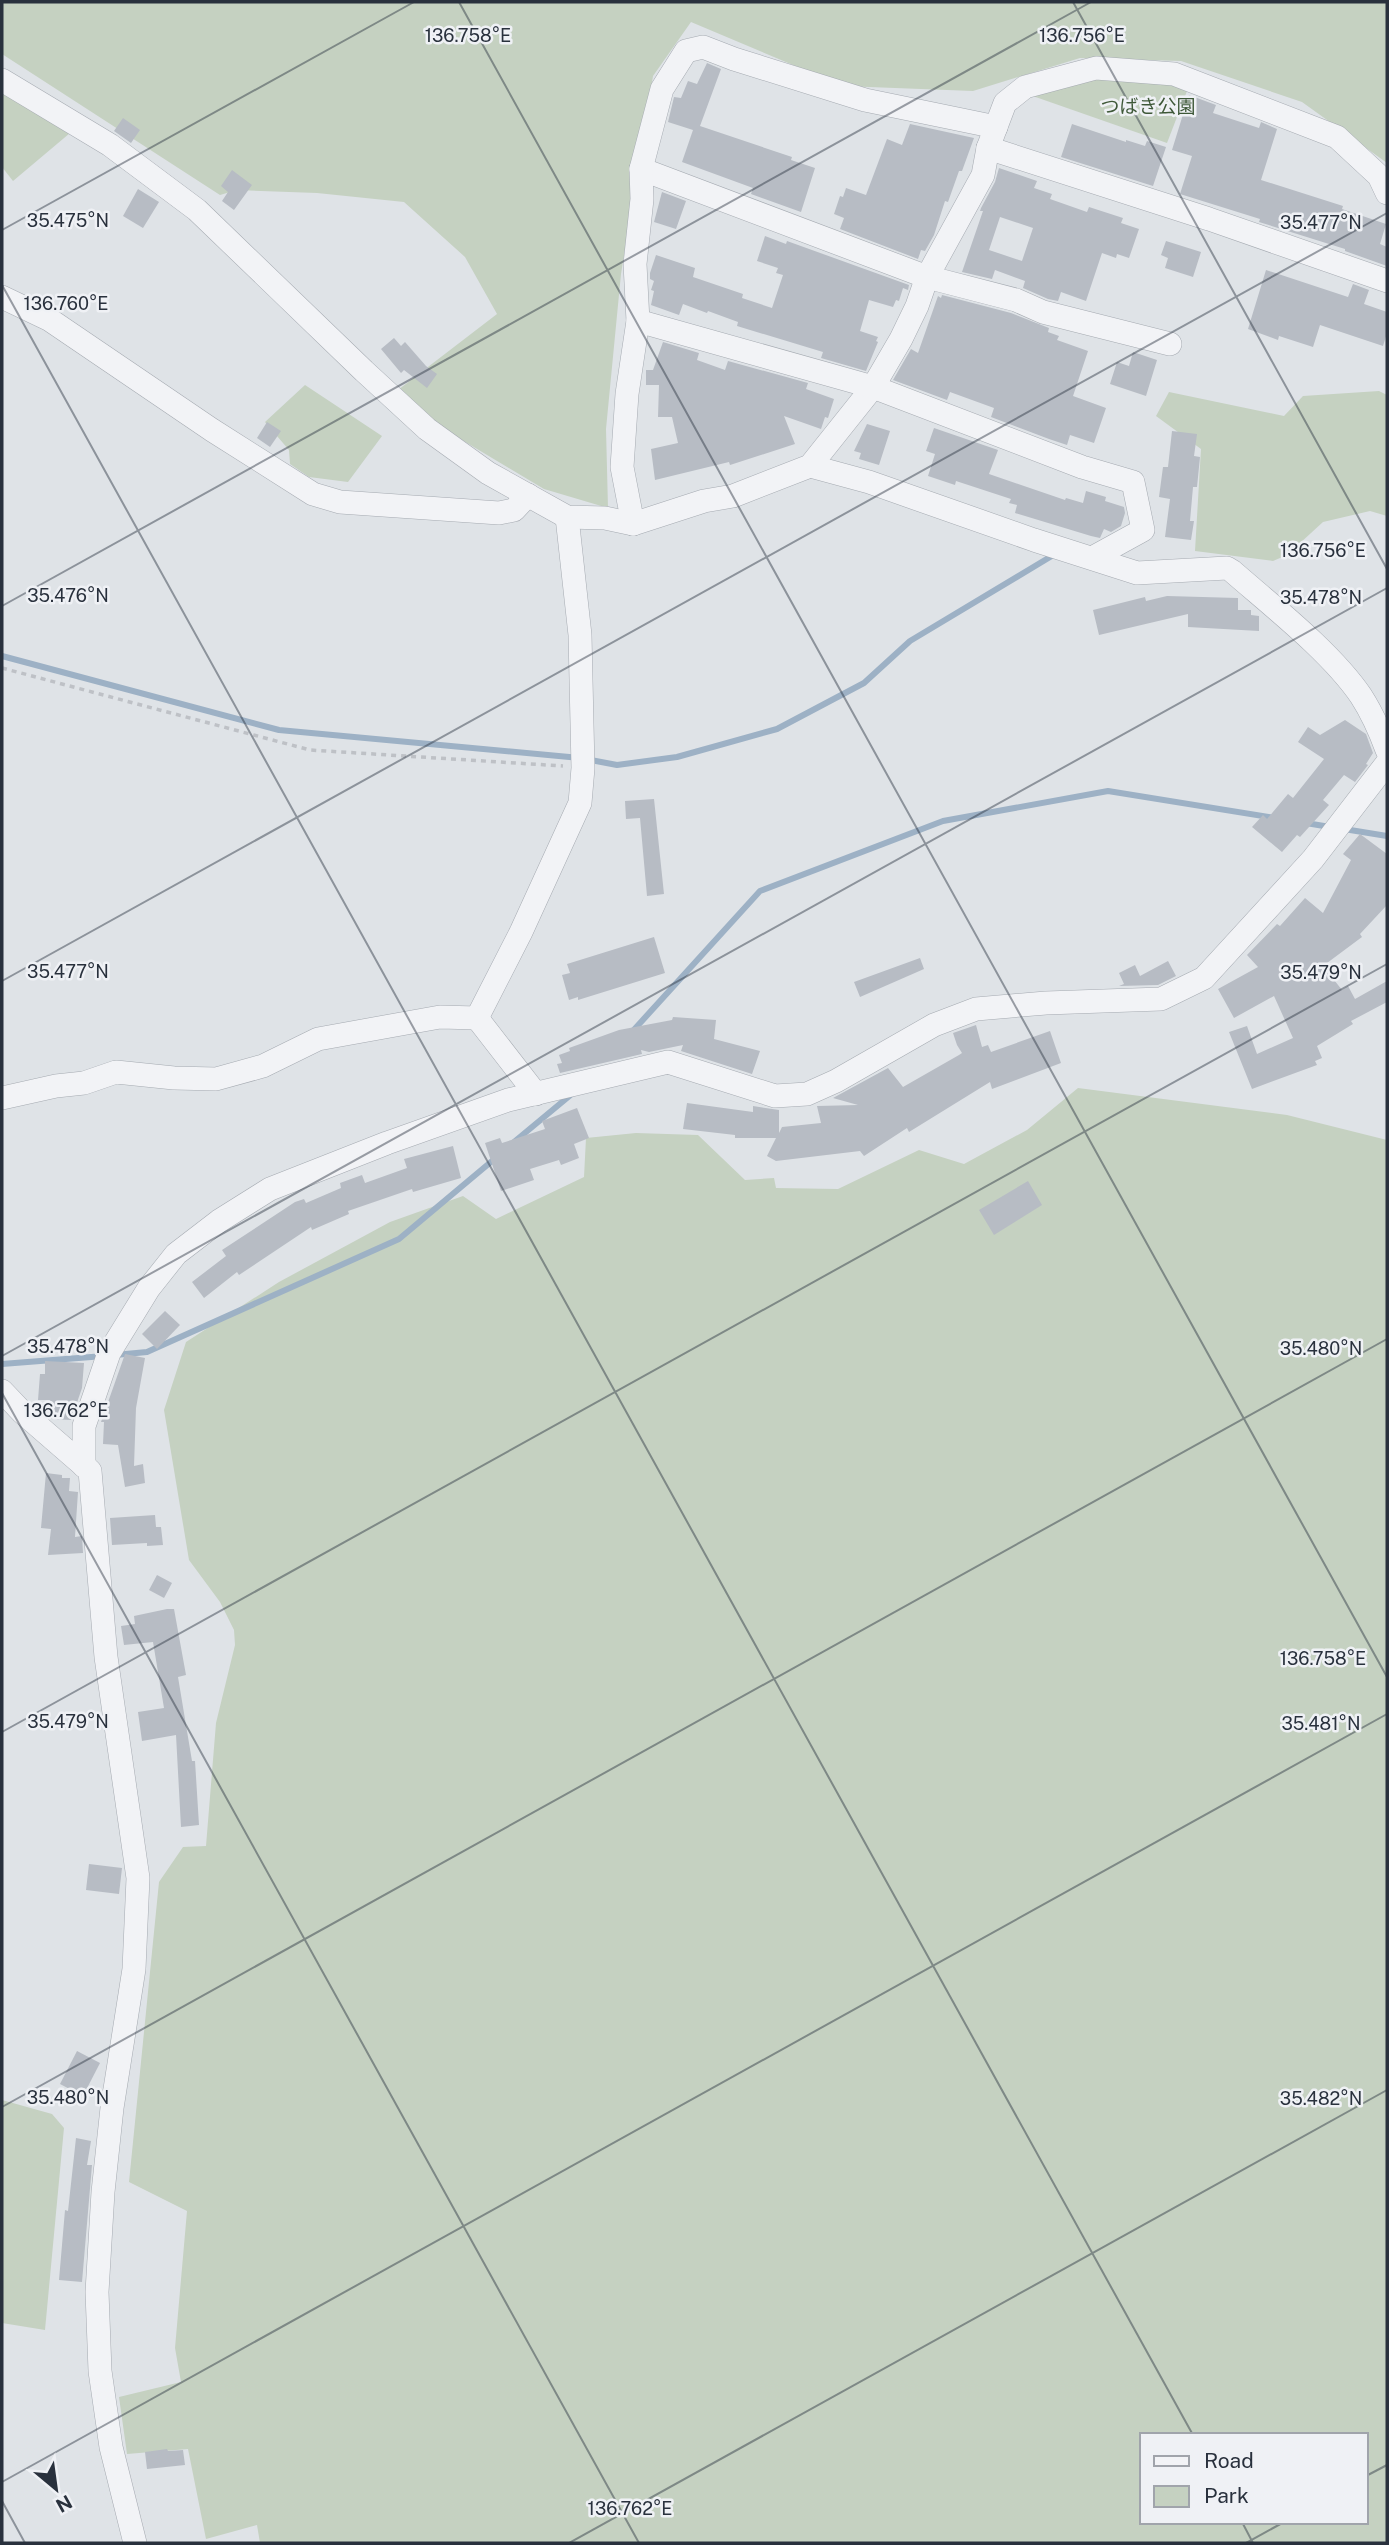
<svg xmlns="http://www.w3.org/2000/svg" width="1389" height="2545" font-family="'Public Sans','Noto Sans JP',sans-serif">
<rect width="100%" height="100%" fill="#dfe3e7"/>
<g fill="#c5d1c1" fill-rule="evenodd">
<polygon points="2,2 1387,2 1387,163 1302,102 1181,61 1080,58 973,91 843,86 691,22 653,76 621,274 606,429 608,508 544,489 447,431 394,393 497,314 465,257 404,202 317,193 237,190 220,195 2,54"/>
<polygon points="1108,77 1153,78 1187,91 1167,143 1027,94"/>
<polygon points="2,93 70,133 13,181 2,167"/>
<polygon points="305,385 382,436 348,482 309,477 290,464 289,450 265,422"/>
<polygon points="1379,391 1387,395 1387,516 1370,511 1323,522 1287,555 1273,561 1195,551 1201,449 1156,416 1169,392 1284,416 1303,396"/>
<path d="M1078,1088l209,27 100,25v1403h-1127l-3,-18 -51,14 -18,-90 -61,5 -8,-57 62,-15 -6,-34 12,-137 -58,-29 30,-300 24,-35 23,-1 10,-123 19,-78 -1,-15 -14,-28 -31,-42 -25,-150 22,-68 93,-60 111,-60 73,-26 33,23 88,-42 2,-39 50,-5 62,2 47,45 29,-2 2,10 62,1 81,-39 45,14 63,-34zM1142,2435h224v87h-224z"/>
<polygon points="2,2100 52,2114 64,2128 45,2330 2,2323"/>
</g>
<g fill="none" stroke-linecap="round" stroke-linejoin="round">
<g stroke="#9db1c5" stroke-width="6">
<polyline points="2,656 279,730 580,758 617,765 677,757 777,729 864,683 910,641 1055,554"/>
<polyline points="1306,823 1330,827"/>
<polyline points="1344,829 1387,836"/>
<polyline points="631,1033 760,891 943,821 1108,791 1275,818"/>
<polyline points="514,1142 573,1093"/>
<polyline points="115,1355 147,1352 399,1239 498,1156"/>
<polyline points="2,1364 104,1356"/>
</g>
</g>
<g fill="#b7bcc4" fill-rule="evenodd">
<polygon points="707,63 721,69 700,126 792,157 791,160 815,168 801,212 751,194 753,188 682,162 693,130 668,122 674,97 681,98 688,81 697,84"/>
<polygon points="1189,95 1216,105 1213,113 1259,128 1261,122 1277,129 1261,180 1343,206 1342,209 1386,224 1380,244 1387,247 1387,266 1345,251 1345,249 1259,222 1260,219 1180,194 1192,156 1172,150"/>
<polygon points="123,118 140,130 131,143 114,131"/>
<polygon points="910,124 974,138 962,171 959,171 948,202 945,201 934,235 925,251 921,250 918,259 840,229 844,218 834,214 840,196 843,197 846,188 866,195 887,139 902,145"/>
<polygon points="1072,124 1126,142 1126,140 1145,146 1147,141 1166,147 1153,186 1061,157"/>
<path d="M999,168l38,13 -3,7 18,6 -2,5 37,13 2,-5 34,11 -2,5 18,6 -10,29 -12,-4 -1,4 -14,-5 -16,48 -25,-9 -3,9 -10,-2 -25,-11 2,-7 -30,-11 -3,9 -30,-7 21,-61h-3l1,-3 14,-26zM1000,217l33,11 -11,33 -33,-11z"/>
<polygon points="232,170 252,185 234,210 222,201 228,192 221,186"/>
<polygon points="138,189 159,202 143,228 123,216"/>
<polygon points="662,192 686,201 676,229 654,222"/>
<polygon points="765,236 786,244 787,241 909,285 908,290 903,288 899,301 896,300 893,307 869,300 860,331 878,337 876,341 878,342 866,371 821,358 823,352 737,326 738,322 708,311 707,313 683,304 679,315 651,305 654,291 651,290 654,281 650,279 650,273 656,255 695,268 693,277 743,294 742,298 772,308 783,275 776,273 778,268 757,261"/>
<polygon points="1166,241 1201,252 1193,277 1165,268 1168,258 1161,255"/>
<polygon points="1266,270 1348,297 1353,284 1369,290 1364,304 1387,312 1387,333 1383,346 1320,325 1313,347 1279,336 1278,340 1248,329"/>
<polygon points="942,295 1011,313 1049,328 1048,332 1059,336 1057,340 1088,351 1073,396 1106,408 1094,443 1070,435 1067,445 1049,439 991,417 994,408 950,392 947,400 893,380 911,349 918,353 938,296 941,298"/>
<polygon points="394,338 401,346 405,342 426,366 437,374 427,388 404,370 401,373 381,349"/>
<polygon points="663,342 699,353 697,360 725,370 728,361 808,383 806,389 834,399 828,418 825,417 821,429 784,416 795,444 730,465 729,462 655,480 651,449 678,443 672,417 658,417 659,385 646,385 646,370 653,370"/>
<polygon points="1133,352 1157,360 1146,396 1110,384 1117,362 1129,366"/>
<polygon points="267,422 281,431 270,447 257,438"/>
<polygon points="867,424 890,431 879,465 859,459 861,453 854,451"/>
<polygon points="934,428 998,450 989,474 1065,500 1066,498 1083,503 1086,491 1106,497 1105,501 1124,507 1125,513 1121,526 1111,532 1104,529 1100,538 1091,536 1015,513 1017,505 1009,503 1011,499 956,481 955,485 928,476 935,454 926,451"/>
<polygon points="1172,431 1197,434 1194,456 1200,457 1197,487 1193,487 1190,521 1194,521 1191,540 1165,537 1170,499 1159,497 1163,467 1168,467"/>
<polygon points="1167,596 1238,598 1238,610 1251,610 1251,615 1259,616 1259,631 1188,627 1188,614 1099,635 1093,610 1145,597 1146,601"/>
<polygon points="1345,720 1366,734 1373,753 1366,764 1368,765 1355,782 1344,775 1323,800 1329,805 1300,837 1297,835 1282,852 1252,827 1263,815 1267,819 1288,794 1293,798 1324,759 1298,742 1308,727 1320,735"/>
<polygon points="654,799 664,894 647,896 640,818 626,819 625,801"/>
<polygon points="1360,834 1387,854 1387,905 1360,934 1362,937 1323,966 1342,990 1348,986 1355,999 1387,981 1387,1002 1351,1021 1353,1024 1317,1046 1322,1058 1315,1061 1317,1065 1252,1089 1229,1032 1247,1026 1257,1054 1293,1038 1274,996 1234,1018 1218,989 1258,967 1247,955 1277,924 1280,926 1305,898 1323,913 1351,860 1343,854"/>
<polygon points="654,937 665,973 578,1000 578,997 569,1000 562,975 570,973 567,964"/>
<polygon points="920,958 924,969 860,997 854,982"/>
<polygon points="1168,961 1176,976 1158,985 1119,986 1124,984 1119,973 1135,965 1140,976"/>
<polygon points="673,1017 716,1020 714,1039 760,1051 752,1074 681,1051 683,1045 649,1052 641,1050 642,1054 560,1073 557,1064 562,1063 559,1055 570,1051 569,1048 619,1030 672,1020"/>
<polygon points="976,1025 982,1047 988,1045 991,1052 1050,1031 1061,1063 992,1089 990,1082 909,1132 907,1128 864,1156 860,1151 776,1161 767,1156 776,1138 735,1138 735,1135 683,1129 687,1103 753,1112 753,1106 779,1110 779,1133 782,1127 821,1123 817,1106 858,1105 833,1098 888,1068 903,1087 959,1055 962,1053 957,1045 953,1033"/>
<polygon points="577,1108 589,1138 574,1144 579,1158 561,1165 559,1160 530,1169 534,1180 501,1191 485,1143 500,1138 502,1143 545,1129 542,1121"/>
<polygon points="453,1146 461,1178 413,1192 412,1189 348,1211 349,1214 312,1230 311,1227 239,1275 237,1272 204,1298 192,1282 226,1256 222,1250 295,1202 304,1199 306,1203 341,1188 340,1183 362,1175 365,1183 407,1168 404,1159"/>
<polygon points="1028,1181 1042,1205 994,1235 979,1210"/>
<polygon points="165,1311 180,1325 157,1349 142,1334"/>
<polygon points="125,1354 145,1358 136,1408 134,1466 143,1464 145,1483 125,1487 118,1445 103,1444 104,1422 101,1422"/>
<polygon points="45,1361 84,1363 82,1388 71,1420 51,1419 49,1417 50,1400 38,1400 40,1374 45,1374"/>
<polygon points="46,1473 62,1475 62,1478 70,1478 69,1491 78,1492 75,1537 82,1536 83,1553 48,1555 51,1529 41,1528"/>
<polygon points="155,1515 156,1527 161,1527 163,1545 147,1546 147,1543 112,1545 110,1518"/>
<polygon points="157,1575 172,1583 164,1598 149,1590"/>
<polygon points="167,1609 174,1609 186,1675 178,1677 192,1761 195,1761 199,1825 181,1827 176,1735 142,1741 138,1712 164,1708 153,1642 124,1645 121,1626 135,1624 134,1616"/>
<polygon points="89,1864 122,1868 119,1894 86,1890"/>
<polygon points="77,2051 100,2063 83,2096 60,2084"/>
<polygon points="76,2138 91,2141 87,2165 92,2165 82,2282 59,2280 65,2210 68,2211"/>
<polygon points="167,2449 168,2451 183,2450 185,2465 147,2469 145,2452"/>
</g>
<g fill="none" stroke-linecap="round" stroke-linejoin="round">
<defs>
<g id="street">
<polyline points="2,80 110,145 197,210 364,371 427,429 488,473 567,517 605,518 633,524 704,501 733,496 810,466 873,387 901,339 917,306 927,277 983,175 988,148 1005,103 1025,87 1096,68 1174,74 1337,137 1379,176 1387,193"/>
<polyline points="988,148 1209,219 1387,281"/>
<polyline points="641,169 927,277 1016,300 1043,312 1170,344"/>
<polyline points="2,297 50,320 212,430 313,494 340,502 499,513 514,510 528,495"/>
<polyline points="638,321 873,387 1082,467 1133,482 1143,530 1092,558"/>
<path d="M810,466l59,16 165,58 103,33 90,-5 5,3c40,35 99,81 129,125 11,17 19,35 26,54"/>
<polyline points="633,524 622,467 627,394 638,321 635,264 642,199 641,169 662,89 686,51 703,47 734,59 865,100 996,127"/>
<polyline points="477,1018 521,932 580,803 583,768 580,635 567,517"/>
<polyline points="477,1018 536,1094"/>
<polyline points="2,1098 56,1086 84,1083 116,1072 174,1078 216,1079 263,1066 318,1039 440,1017 477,1018"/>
<polyline points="2,1391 22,1412 90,1471 106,1657 138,1878 134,1969 112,2108 103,2192 97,2292 100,2371 111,2447 135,2543"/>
<polyline points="84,1466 84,1426 109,1353 149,1288 176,1254 219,1221 270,1189 387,1143 508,1100 668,1062 775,1096 807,1094 836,1081 934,1025 976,1009 1046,1003 1161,999 1204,978 1313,859 1387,763"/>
</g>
</defs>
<use href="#street" stroke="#a5aab1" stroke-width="24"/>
<polyline stroke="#bec1c6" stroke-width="3.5" stroke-dasharray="5 5" stroke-linecap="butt" points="2,668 310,750 563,766"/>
<use href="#street" stroke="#f2f3f6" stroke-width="23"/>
</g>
<path fill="none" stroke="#29313d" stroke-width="2" stroke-opacity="0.45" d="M459,2l928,1675M1073,2l314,567M2,230l412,-228M2,285l1191,2150M2,606l1089,-604M2,981l1385,-768M2,1356l1385,-768M2,1393l637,1150M2,1732l1385,-768M2,2107l1385,-768M1366,2476l21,-11M2,2482l1385,-768M2,2501l23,42M1242,2522l11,21M569,2543l818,-453M1246,2543l38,-21"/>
<g text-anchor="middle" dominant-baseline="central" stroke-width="5" stroke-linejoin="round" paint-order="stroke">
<g font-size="19" fill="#3e5838" stroke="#eff1f5">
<text x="1148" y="106">つばき公園</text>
</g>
</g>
<g font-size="18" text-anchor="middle" fill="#29313d" stroke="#eff1f5" stroke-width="5" stroke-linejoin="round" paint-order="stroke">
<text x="468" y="42">136.758°E</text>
<text x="1082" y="42">136.756°E</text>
<text x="68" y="227">35.475°N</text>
<text x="1321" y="229">35.477°N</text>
<text x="66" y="310">136.760°E</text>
<text x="1323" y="557">136.756°E</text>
<text x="68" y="602">35.476°N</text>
<text x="1321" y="604">35.478°N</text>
<text x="68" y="978">35.477°N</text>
<text x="1321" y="979">35.479°N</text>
<text x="68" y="1353">35.478°N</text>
<text x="1321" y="1355">35.480°N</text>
<text x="66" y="1417">136.762°E</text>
<text x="1323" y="1665">136.758°E</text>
<text x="68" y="1728">35.479°N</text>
<text x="1321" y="1730">35.481°N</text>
<text x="68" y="2104">35.480°N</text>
<text x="1321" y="2105">35.482°N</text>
<text x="630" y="2515">136.762°E</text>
</g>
<rect width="1389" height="2545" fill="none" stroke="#29313d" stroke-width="7"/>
<rect x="1140" y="2433" width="228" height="91" fill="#eff1f5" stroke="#a0a4ab" stroke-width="2"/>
<rect x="1154" y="2456" width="35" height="10" fill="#f2f3f6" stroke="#a0a4ab" stroke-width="2"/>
<text x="1204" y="2468" font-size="21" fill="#29313d">Road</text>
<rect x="1154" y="2486" width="35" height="21" fill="#c5d1c1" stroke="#a0a4ab" stroke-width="2"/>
<text x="1204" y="2503" font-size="21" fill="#29313d">Park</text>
<g transform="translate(56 2489) rotate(151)" stroke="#eff1f5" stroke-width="5" paint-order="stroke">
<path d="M0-5L12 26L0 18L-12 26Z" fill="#29313d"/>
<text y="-10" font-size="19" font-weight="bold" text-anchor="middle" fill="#29313d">N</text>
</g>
</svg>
